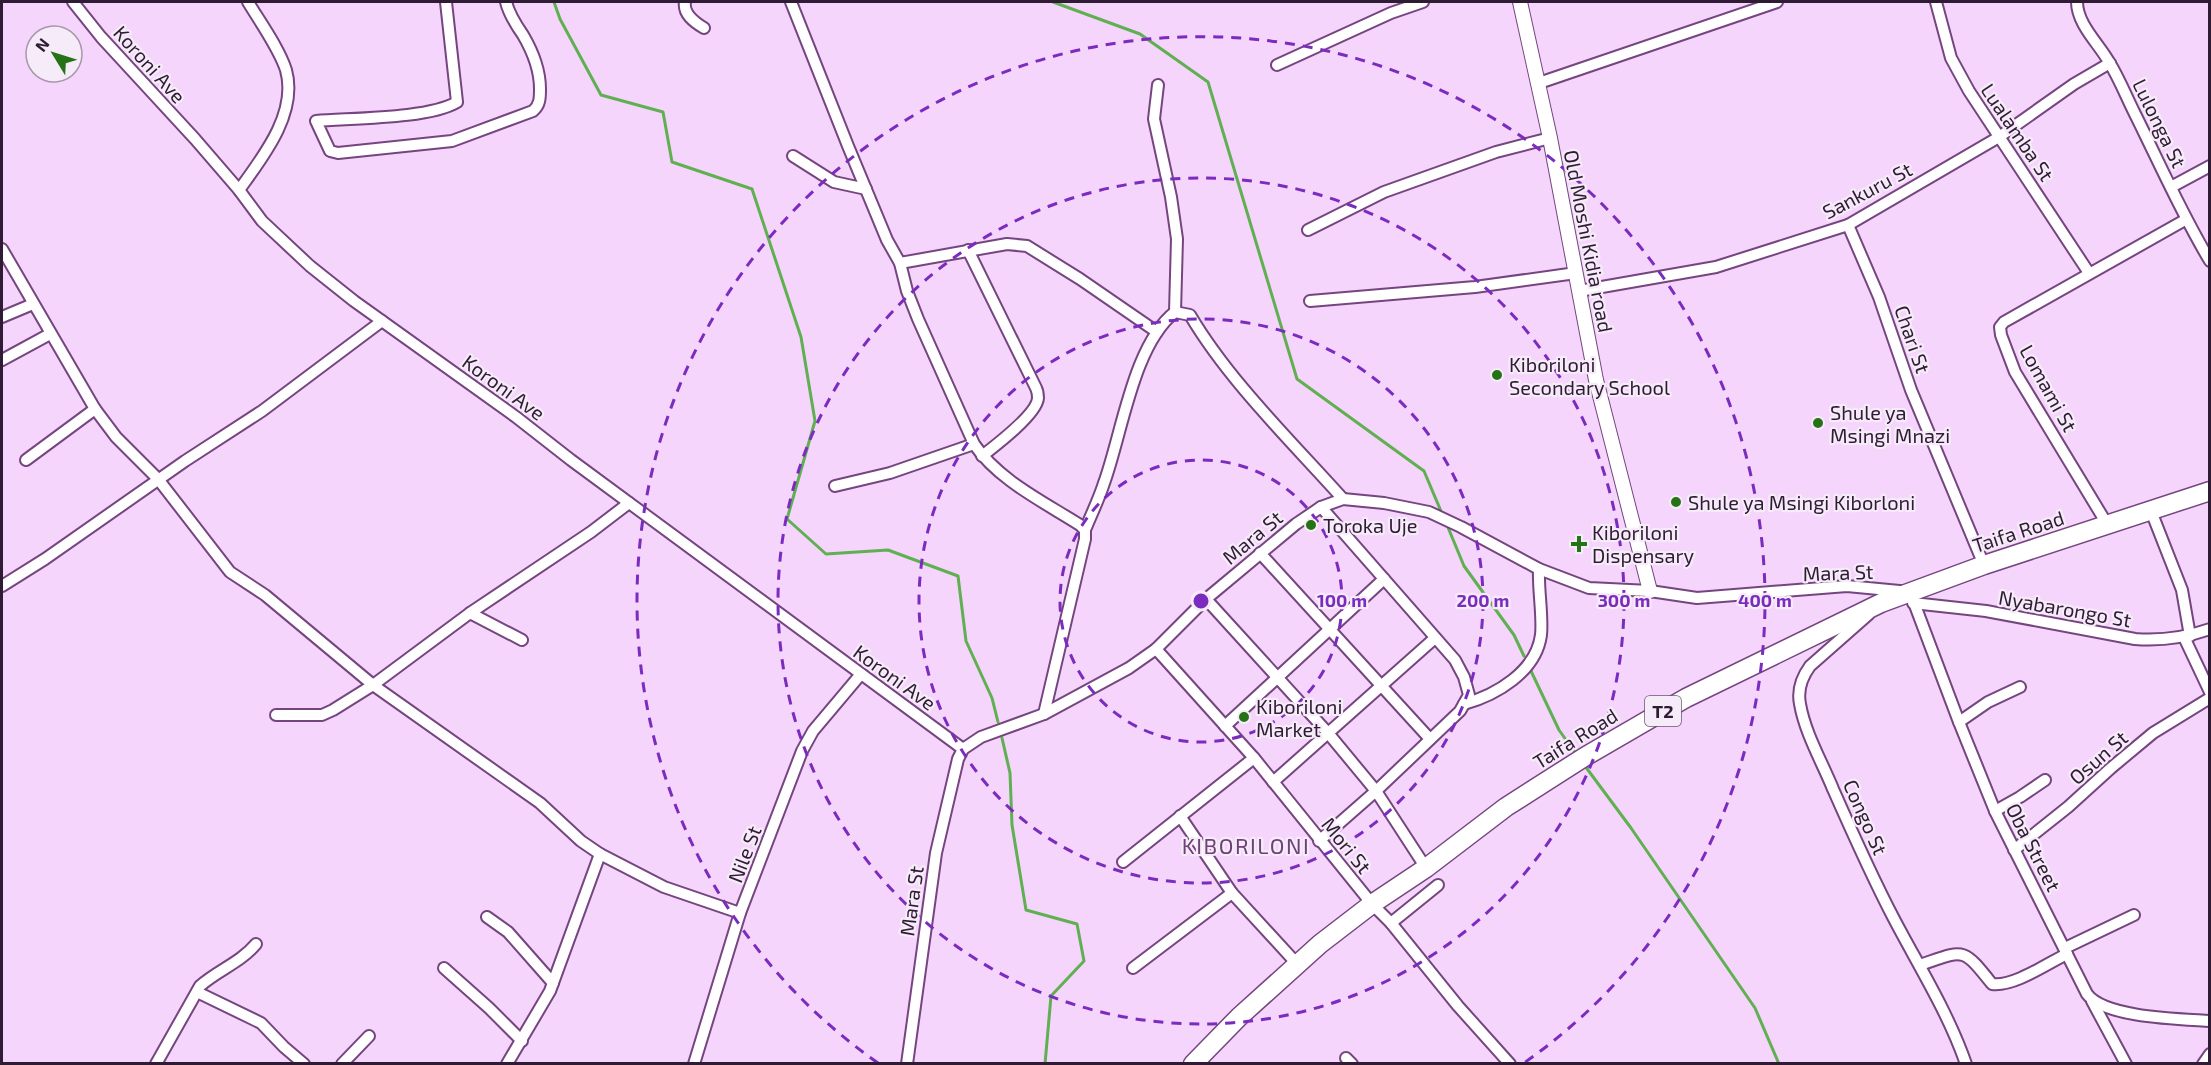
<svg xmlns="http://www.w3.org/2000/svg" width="2211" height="1065" font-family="'Exo 2',sans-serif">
<rect width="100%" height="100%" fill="#f5d5fc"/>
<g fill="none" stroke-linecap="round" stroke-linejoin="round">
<g stroke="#60af51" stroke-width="3">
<polyline points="554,2 560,19 601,95 663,112 672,162 752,189 801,337 815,421 787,519 826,554 888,550 958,576 966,641 992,698 998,722"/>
<polyline points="1053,2 1140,34 1208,82 1297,379 1424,471 1443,516"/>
<polyline points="1447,525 1464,566 1514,635 1524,656"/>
<polyline points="1531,671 1559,730 1574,751"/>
<polyline points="1002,738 1010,773 1012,825 1026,910 1077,924 1084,961 1051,996 1045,1064"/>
<polyline points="1585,766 1631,828 1755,1008 1779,1064"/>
</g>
<defs>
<g id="minor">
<polyline points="73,2 101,37 195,139 239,190 262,221 310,266 354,301 516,417 571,460 963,749"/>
<path d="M446,2l11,100c-28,17 -106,16 -141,19l14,30 8,2 114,-12 81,-30c7,-6 7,-13 7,-22 0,-19 -7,-37 -17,-54 -7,-10 -14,-21 -17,-33"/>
<path d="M685,2c-2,12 9,20 19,26"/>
<path d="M791,2l57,144 39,94 13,23 7,28 11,28 56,125c24,36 70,58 106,81l5,5v9l-41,175"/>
<polyline points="1936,2 1951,58 1969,91 2089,273"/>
<path d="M2077,2c0,22 22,42 32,60 10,16 17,34 25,50 25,50 47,101 76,149"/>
<polyline points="1277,65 1391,13 1423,2"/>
<polyline points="1539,83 1777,2"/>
<polyline points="1158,85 1154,119 1171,197 1177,239 1175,312"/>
<polyline points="793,156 834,182 866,189"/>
<polyline points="2171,187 2210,166"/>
<path d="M239,190c24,-33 59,-77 47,-120 -7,-22 -26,-48 -38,-68"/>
<polyline points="1848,225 1879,297 1911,390 1984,565"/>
<polyline points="1308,230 1384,192 1496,152 1550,138"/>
<polyline points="2,249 95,409 116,437 158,479 230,572 265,595 373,685 540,803 581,841 600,854 550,991 507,1064"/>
<path d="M968,250l68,138c1,2 2,8 2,10 -1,16 -43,48 -56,58"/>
<polyline points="900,263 1007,244 1027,246 1080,279 1157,332"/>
<polyline points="1579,291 1716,267 1848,225 1999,137 2074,84 2110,63"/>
<polyline points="1310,301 1475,287 1576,273"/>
<polyline points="2,317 33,304"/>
<polyline points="2,360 50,334"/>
<polyline points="26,460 95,409"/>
<polyline points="835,486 890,473 974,444"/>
<polyline points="2151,511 2182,590 2190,636"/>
<polyline points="2107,524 2015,372 2001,335 2000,327 2004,322 2185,220"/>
<path d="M1085,530c6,-15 14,-31 19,-47 18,-49 29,-138 71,-171l15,3c39,66 102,127 153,184"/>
<polyline points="1260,553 1430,739"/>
<polyline points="2,586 45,559 185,461 262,411 382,321"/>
<polyline points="1206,599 1328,733 1376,791 1426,868"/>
<path d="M1913,603l73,8 149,28c26,2 49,-1 75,-10"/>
<polyline points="470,613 522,640"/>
<path d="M1869,614l-59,52c-8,11 -13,23 -10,38 5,29 22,58 33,85 19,43 38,86 60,128 25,48 55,95 73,147"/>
<polyline points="2184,637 2210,692"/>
<polyline points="1156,649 1254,758 1372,904 1391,923 1458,1006 1510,1064"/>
<path d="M1464,704c32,-9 72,-32 77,-69 2,-19 -3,-45 -2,-66"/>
<polyline points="276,715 322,715 333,710 373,685 470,613 591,532 629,503"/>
<polyline points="1959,722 1988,702 2020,687"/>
<polyline points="1225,726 1384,579"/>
<polyline points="1273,782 1435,638"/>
<polyline points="1995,811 2020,797 2045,780"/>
<polyline points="1180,816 1232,893 1298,965"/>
<polyline points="1319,841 1376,791 1460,711 1469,695 1464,677 1455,660 1321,507"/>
<polyline points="2014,850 2068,807 2111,768 2153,733 2210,698"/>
<polyline points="600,854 664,887 740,913"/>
<polyline points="1123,862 1254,758"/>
<polyline points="487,917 508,932 553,983"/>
<polyline points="1391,923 1438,885"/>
<polyline points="2065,948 2134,915"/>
<path d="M1920,965c44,-15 42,-19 72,19 22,3 56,-21 75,-30"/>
<polyline points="444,968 489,1008 522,1041"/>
<polyline points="1133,968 1232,893"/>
<polyline points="197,992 261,1023 284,1047 304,1064"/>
<polyline points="2092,1001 2126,1064"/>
<polyline points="1346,1058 1352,1064"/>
<path d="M156,1064l44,-78c18,-16 40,-23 56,-42"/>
<polyline points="342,1064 369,1036"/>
<polyline points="694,1064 740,913 802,751 813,731 861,674"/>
<path d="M907,1064l29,-211 22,-94 5,-10 18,-12 63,-23 85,-46 27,-19 50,-50 90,-75 25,-17 22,-8 41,4 45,9 32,15 78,42 50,19 61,3 47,7 150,-12 63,6 49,130 36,89 92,183c18,24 93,25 123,27"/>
<polyline points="2203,1064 2210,1054"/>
</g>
<polyline id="tertiary" points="1520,2 1550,138 1596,380 1650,591"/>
<polyline id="trunk" points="1193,1064 1239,1017 1320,944 1372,904 1426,868 1506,807 1586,756 1686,698 1881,603 1984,565 2210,491"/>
</defs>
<use href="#minor" stroke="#75457f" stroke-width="14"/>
<use href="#tertiary" stroke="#75457f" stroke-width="16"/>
<use href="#trunk" stroke="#75457f" stroke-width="21"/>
<use href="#minor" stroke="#fff" stroke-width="10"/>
<use href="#tertiary" stroke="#fff" stroke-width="14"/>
<use href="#trunk" stroke="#fff" stroke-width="18"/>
</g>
<g fill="none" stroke="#7b2cbf" stroke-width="3" stroke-dasharray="10 8">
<circle cx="1201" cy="601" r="141"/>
<circle cx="1201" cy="601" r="282"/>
<circle cx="1201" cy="601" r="423"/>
<path d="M878 1063A564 564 0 1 1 1524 1063"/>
</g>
<g fill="#267216" stroke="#f6ebf8" stroke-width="2">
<circle cx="1497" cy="375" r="6"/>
<circle cx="1818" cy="423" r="6"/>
<circle cx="1676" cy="502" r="6"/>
<circle cx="1311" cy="525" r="6"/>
<path d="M1576 535h6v6h6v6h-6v6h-6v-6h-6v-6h6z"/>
<circle cx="1244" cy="717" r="6"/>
</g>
<g text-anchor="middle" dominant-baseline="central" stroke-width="4.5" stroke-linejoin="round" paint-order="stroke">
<rect fill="#f6ebf8" stroke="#6b596e" stroke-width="1.5" x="1645" y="696" width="36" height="30" rx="4.5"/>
<g font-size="18" font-weight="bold" fill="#2f1b33">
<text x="1663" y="711">T2</text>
</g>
<g font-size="20" fill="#2f1b33" stroke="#f6ebf8">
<text transform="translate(150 64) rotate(48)">Koroni Ave</text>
<text transform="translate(2160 123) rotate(64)">Lulonga St</text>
<text transform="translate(2018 132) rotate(56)">Lualamba St</text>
<text transform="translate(1867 190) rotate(-28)">Sankuru St</text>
<text transform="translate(1589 241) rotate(79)">Old Moshi Kidia road</text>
<text transform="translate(1913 339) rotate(71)">Chari St</text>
<text transform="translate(504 387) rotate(36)">Koroni Ave</text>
<text transform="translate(2049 388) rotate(61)">Lomami St</text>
<text transform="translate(2018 531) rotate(-18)">Taifa Road</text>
<text transform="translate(1252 537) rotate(-40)">Mara St</text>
<text transform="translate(1838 572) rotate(-2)">Mara St</text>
<text transform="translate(2065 608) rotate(10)">Nyabarongo St</text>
<text transform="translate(895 677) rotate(36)">Koroni Ave</text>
<text transform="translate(1575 738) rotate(-32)">Taifa Road</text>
<text transform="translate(2098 757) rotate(-41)">Osun St</text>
<text transform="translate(1866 817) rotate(66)">Congo St</text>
<text transform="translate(1347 845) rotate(51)">Mori St</text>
<text transform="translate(2034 847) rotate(63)">Oba Street</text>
<text transform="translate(744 854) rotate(-69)">Nile St</text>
<text transform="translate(911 901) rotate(-82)">Mara St</text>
</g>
<g font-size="20" fill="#2f1b33" stroke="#f6ebf8" text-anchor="start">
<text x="1509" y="364">Kiboriloni<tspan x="1509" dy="23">Secondary School</tspan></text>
<text x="1830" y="412">Shule ya<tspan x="1830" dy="23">Msingi Mnazi</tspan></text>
<text x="1688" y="502">Shule ya Msingi Kiborloni</text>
<text x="1323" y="525">Toroka Uje</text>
<text x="1592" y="532">Kiboriloni<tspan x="1592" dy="23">Dispensary</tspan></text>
<text x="1256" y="706">Kiboriloni<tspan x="1256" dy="23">Market</tspan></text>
</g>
<g font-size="22" letter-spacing="1.5" fill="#704079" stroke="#f6ebf8">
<text x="1246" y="845">KIBORILONI</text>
</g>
</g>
<circle cx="1201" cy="601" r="9" fill="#7b2cbf" stroke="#f6ebf8" stroke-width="3"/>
<g font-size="18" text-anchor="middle" font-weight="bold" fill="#7b2cbf" stroke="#f6ebf8" stroke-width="4.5" stroke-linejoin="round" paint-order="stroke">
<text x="1342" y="607">100 m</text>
<text x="1483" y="607">200 m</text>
<text x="1624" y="607">300 m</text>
<text x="1765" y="607">400 m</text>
</g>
<rect width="2211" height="1065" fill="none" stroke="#2f1b33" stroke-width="6"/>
<g transform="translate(54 54) rotate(308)"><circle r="28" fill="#f6ebf8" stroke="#a698a9" stroke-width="1.5"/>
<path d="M0-4.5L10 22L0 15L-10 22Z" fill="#267216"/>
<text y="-9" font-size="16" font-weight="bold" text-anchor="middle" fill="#2f1b33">N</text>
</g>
</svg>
